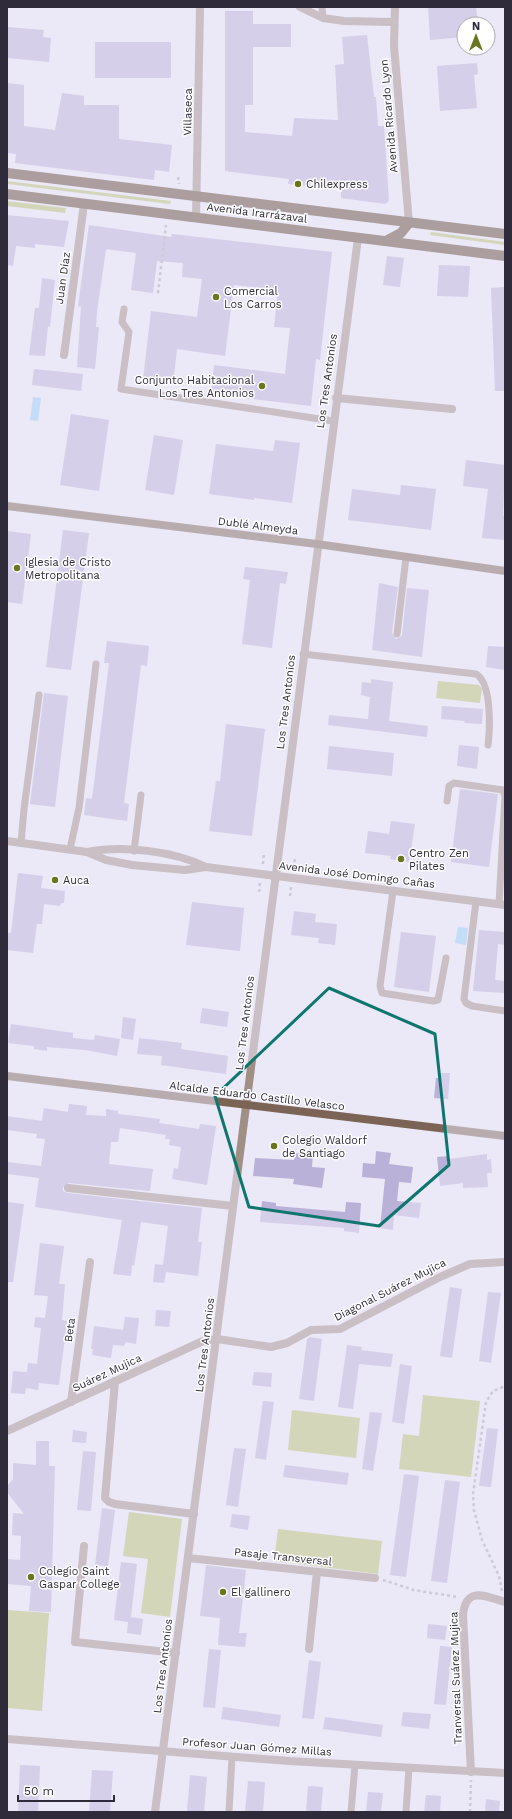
<svg xmlns="http://www.w3.org/2000/svg" width="512" height="1819" font-family="'Work Sans',sans-serif">
<rect width="100%" height="100%" fill="#ebe8f8"/>
<g fill="#b6c26d">
<polygon points="7,181 171,201 170,204 7,184"/>
<polygon points="7,201 66,208 65,213 7,206"/>
<polygon points="431,232 505,242 505,245 430,235"/>
<polygon points="438,681 479,685 482,689 480,703 436,698"/>
<polygon points="423,1395 480,1401 471,1477 399,1469 403,1434 419,1436"/>
<polygon points="292,1410 360,1418 356,1458 288,1450"/>
<polygon points="129,1512 182,1519 170,1617 141,1613 148,1559 123,1556"/>
<polygon points="278,1529 382,1541 378,1574 274,1561"/>
<polygon points="7,1610 49,1613 42,1711 7,1708"/>
</g>
<g fill="#96d0f3">
<polygon points="33,397 41,398 38,421 30,420"/>
<polygon points="458,927 468,928 466,945 455,943"/>
</g>
<g fill="#bab1d8">
<polygon points="428,7 476,7 478,24 464,24 464,37 430,40"/>
<polygon points="225,11 253,11 253,24 291,24 291,47 253,47 253,105 245,105 245,132 292,136 294,118 338,120 335,65 344,64 342,37 367,35 374,97 376,97 378,126 384,126 389,201 385,204 341,198 341,189 288,184 289,179 225,171"/>
<polygon points="7,27 44,30 43,37 51,38 49,62 7,58"/>
<rect x="95" y="42" width="76" height="36"/>
<polygon points="477,63 478,74 474,75 477,108 440,111 437,66"/>
<polygon points="7,83 24,85 24,126 55,130 62,93 84,96 84,105 119,105 119,139 172,145 169,172 155,170 154,180 15,163 16,154 7,153"/>
<polygon points="7,215 69,221 64,247 35,244 35,248 16,246 13,266 7,265"/>
<polygon points="89,225 171,237 172,234 332,252 320,360 316,359 311,406 211,394 214,365 285,374 290,328 274,327 278,290 234,285 225,356 177,349 173,384 143,380 151,311 197,317 202,279 182,277 183,263 157,261 153,293 131,290 136,253 106,249 97,312 96,327 99,327 95,369 77,367 81,307 78,306"/>
<polygon points="387,256 404,258 400,287 383,285"/>
<polygon points="439,265 470,266 468,297 437,296"/>
<polygon points="42,278 55,280 50,327 48,326 45,356 29,355 35,308 39,308"/>
<polygon points="505,287 505,391 495,391 491,288"/>
<polygon points="34,369 83,374 81,391 32,385"/>
<polygon points="71,414 109,420 99,491 60,485"/>
<polygon points="154,435 183,440 174,495 145,490"/>
<polygon points="275,440 300,443 292,503 254,498 254,500 209,494 216,444 273,451"/>
<polygon points="466,460 505,465 503,516 505,516 505,540 482,538 488,489 463,486"/>
<polygon points="401,485 436,489 431,530 348,520 352,489 400,495"/>
<polygon points="63,530 89,533 71,670 46,667"/>
<polygon points="7,531 31,534 22,604 7,602"/>
<polygon points="245,567 288,572 286,584 280,583 272,648 242,644 250,580 243,579"/>
<polygon points="379,583 398,587 392,633 396,639 399,638 402,635 407,588 429,590 422,657 372,650"/>
<polygon points="107,641 149,646 147,666 141,665 124,803 129,804 127,821 84,815 86,798 92,799 109,663 104,663"/>
<polygon points="488,646 505,647 505,670 486,667"/>
<polygon points="371,679 393,682 389,721 428,726 427,737 328,725 329,715 368,719 370,697 361,695 362,682 371,683"/>
<polygon points="44,693 68,696 55,807 30,804"/>
<polygon points="442,706 483,709 482,724 464,723 465,721 441,719"/>
<polygon points="226,724 265,729 252,836 209,831 216,781 220,781"/>
<polygon points="459,745 479,747 477,769 457,766"/>
<polygon points="329,746 394,753 392,776 327,769"/>
<polygon points="460,789 498,794 489,867 451,862"/>
<polygon points="391,821 415,824 409,862 390,859 391,856 365,853 368,831 389,834"/>
<polygon points="18,873 43,876 41,888 65,891 64,903 61,903 60,906 44,904 42,924 37,924 33,953 7,950 7,933 11,933"/>
<polygon points="192,902 244,908 240,951 186,945"/>
<polygon points="294,911 316,914 315,922 337,924 335,945 318,943 319,938 291,935"/>
<polygon points="479,930 505,932 505,945 498,944 495,980 505,981 505,993 473,991"/>
<polygon points="401,932 436,936 429,992 394,987"/>
<polygon points="202,1008 229,1012 227,1027 200,1023"/>
<polygon points="123,1017 136,1019 133,1040 121,1038"/>
<polygon points="11,1024 73,1033 73,1038 94,1040 95,1035 120,1039 117,1056 86,1050 47,1047 47,1051 34,1049 34,1046 8,1043"/>
<polygon points="139,1038 182,1043 181,1049 228,1056 226,1074 161,1065 162,1056 137,1054"/>
<polygon points="440,1073 450,1073 448,1099 434,1098 436,1078 440,1078"/>
<polygon points="69,1104 87,1106 86,1115 106,1116 106,1109 118,1111 118,1114 160,1119 159,1123 199,1129 200,1124 216,1126 207,1185 172,1179 174,1168 178,1169 181,1147 169,1145 170,1139 165,1139 166,1135 120,1128 118,1142 111,1142 109,1164 153,1169 150,1191 69,1183 63,1187 63,1191 67,1193 202,1208 198,1242 202,1242 198,1276 166,1272 164,1283 153,1282 155,1264 163,1265 168,1226 141,1222 134,1266 132,1265 131,1276 113,1274 122,1220 35,1207 39,1178 7,1174 7,1162 41,1166 45,1139 36,1138 37,1134 7,1130 7,1116 42,1121 44,1108 68,1112"/>
<polygon points="376,1151 391,1153 389,1164 413,1167 411,1183 399,1182 397,1201 421,1203 419,1218 394,1215 393,1230 380,1228 385,1179 362,1177 363,1163 375,1164"/>
<polygon points="295,1153 313,1155 312,1167 325,1168 322,1188 293,1184 294,1179 253,1176 255,1158 294,1160"/>
<polygon points="487,1154 487,1160 491,1159 492,1173 487,1173 488,1187 463,1188 463,1183 440,1186 437,1157 448,1156 449,1159"/>
<polygon points="262,1201 276,1203 276,1206 345,1212 346,1202 361,1203 359,1233 344,1231 344,1228 260,1222"/>
<polygon points="7,1202 24,1204 13,1282 7,1282"/>
<polygon points="40,1243 64,1246 59,1284 65,1284 62,1320 67,1321 59,1385 39,1383 38,1390 26,1388 25,1394 11,1393 13,1371 27,1372 28,1363 37,1364 41,1328 34,1327 35,1317 45,1318 48,1296 34,1295"/>
<polygon points="450,1287 462,1289 452,1358 440,1356"/>
<polygon points="488,1292 501,1293 491,1363 479,1361"/>
<polygon points="156,1310 171,1311 169,1327 155,1326"/>
<polygon points="125,1317 139,1318 136,1344 126,1342 124,1346 113,1345 111,1358 92,1355 93,1349 91,1349 94,1326 123,1330"/>
<polygon points="310,1337 322,1339 314,1401 299,1399 307,1339"/>
<polygon points="347,1345 362,1347 361,1350 393,1354 391,1367 359,1364 353,1409 338,1407"/>
<polygon points="400,1364 412,1366 404,1424 392,1422"/>
<polygon points="254,1372 272,1373 271,1387 252,1385"/>
<polygon points="263,1401 274,1402 266,1460 255,1458"/>
<polygon points="370,1412 382,1413 373,1471 362,1469"/>
<polygon points="487,1428 498,1429 491,1487 479,1486"/>
<polygon points="73,1430 87,1432 86,1443 72,1442"/>
<polygon points="36,1441 49,1441 49,1466 55,1466 51,1612 29,1611 31,1586 7,1584 7,1559 20,1560 21,1536 12,1535 13,1513 24,1514 7,1492 7,1486 13,1479 13,1463 36,1465"/>
<polygon points="234,1448 246,1449 238,1507 226,1505"/>
<polygon points="83,1451 96,1452 91,1511 77,1510"/>
<polygon points="285,1465 349,1473 347,1485 283,1477"/>
<polygon points="404,1474 419,1476 406,1577 390,1575"/>
<polygon points="445,1480 460,1482 447,1583 431,1581"/>
<polygon points="102,1508 115,1510 108,1566 95,1565"/>
<polygon points="232,1514 250,1516 248,1530 230,1527"/>
<polygon points="121,1562 137,1564 131,1617 143,1619 141,1635 127,1633 128,1622 114,1620"/>
<polygon points="206,1565 246,1570 239,1633 247,1633 245,1647 218,1645 220,1618 200,1616"/>
<polygon points="428,1624 447,1626 445,1640 427,1638"/>
<polygon points="440,1646 452,1647 446,1705 434,1704"/>
<polygon points="209,1649 221,1650 215,1708 203,1707"/>
<polygon points="309,1660 321,1662 314,1719 302,1718"/>
<polygon points="223,1707 281,1715 279,1727 221,1719"/>
<polygon points="403,1712 431,1714 429,1729 401,1726"/>
<polygon points="325,1717 383,1725 381,1737 323,1729"/>
<polygon points="20,1765 40,1766 38,1812 18,1812"/>
<polygon points="92,1770 113,1771 110,1812 89,1812"/>
<polygon points="190,1775 207,1777 204,1812 187,1812"/>
<polygon points="248,1781 265,1782 263,1812 245,1812"/>
<polygon points="308,1786 323,1787 321,1812 306,1812"/>
<polygon points="368,1792 383,1793 381,1812 366,1812"/>
<polygon points="426,1795 441,1796 440,1812 424,1812"/>
<polygon points="486,1799 500,1801 499,1812 485,1812"/>
</g>
<g fill="none" stroke-linecap="round" stroke-linejoin="round">
<g stroke="#a9a6b5" stroke-width="2.5" stroke-dasharray="3 3" stroke-linecap="butt">
<polyline points="178,177 179,184"/>
<polyline points="158,293 166,225"/>
<polyline points="263,864 264,852"/>
<polyline points="294,868 295,857"/>
<polyline points="259,892 260,883"/>
<polyline points="290,896 291,887"/>
<polyline points="383,1580 414,1590 458,1597"/>
<polyline points="502,1591 499,1576 482,1540 474,1510 473,1494 486,1402 493,1391 505,1386"/>
<polyline points="470,1812 471,1780"/>
</g>
<g stroke="#a08f85" stroke-width="7">
<polyline points="322,7 323,18"/>
<polyline points="124,309 122,322 129,332 121,389 333,421"/>
<polyline points="397,634 406,557"/>
<path d="M303,654l173,20c16,9 14,55 12,71"/>
<polyline points="447,801 449,786 454,783 503,790 505,796 499,904"/>
<polyline points="21,843 24,809 39,695"/>
<polyline points="70,849 79,808 96,664"/>
<polyline points="134,851 141,795"/>
<polyline points="393,891 380,986 382,993 433,1001 438,1000 446,958"/>
<polyline points="476,901 464,999 466,1003 472,1006 505,1011"/>
<polyline points="229,1812 232,1757"/>
<polyline points="351,1812 355,1765"/>
<polyline points="406,1812 409,1768"/>
</g>
<g stroke="#a08f85" stroke-width="8">
<polyline points="300,7 323,18 344,21 394,22"/>
<polyline points="196,218 200,7"/>
<polyline points="64,355 84,204"/>
<polyline points="336,398 452,409"/>
<polyline points="68,1188 233,1206"/>
<polyline points="115,1381 105,1498 109,1502 115,1504 194,1514"/>
<polyline points="71,1402 90,1262"/>
<polyline points="7,1431 203,1341 217,1339 271,1347 287,1343 311,1330 340,1329 440,1277 470,1264 505,1262"/>
<polyline points="84,1546 75,1642 176,1653"/>
<polyline points="188,1558 375,1578"/>
<polyline points="309,1649 317,1572"/>
<polyline points="7,1739 289,1761 505,1773"/>
<path d="M471,1772l-8,-157c3,-29 22,-19 42,-13"/>
<polyline points="155,1812 358,238"/>
</g>
<g stroke="#a08f85" stroke-width="8">
<polyline points="395,7 394,46 409,223"/>
<polyline points="7,841 87,852 106,860 132,865 185,870 206,867"/>
<path d="M87,852c36,-7 87,-1 119,15l299,38"/>
</g>
<g stroke="#7b6455" stroke-width="8">
<polyline points="7,506 317,544 505,571"/>
<polyline points="7,1076 505,1136"/>
</g>
<g stroke="#614633" stroke-width="10">
<polyline points="7,173 505,234"/>
<polyline points="7,194 505,256"/>
<polyline points="386,241 401,233 409,223"/>
</g>
</g>
<path d="M0 0H512V1819H0ZM329,988l106,46 14,131 -70,61 -130,-19 -34,-111z" fill="#ebe8f8" fill-opacity=".55" fill-rule="evenodd"/>
<path fill="none" stroke="#0f766e" stroke-width="3" stroke-linejoin="round" d="M329,988l106,46 14,131 -70,61 -130,-19 -34,-111z"/>
<g fill="#6b751e" stroke="#fff" stroke-width="1.5">
<circle cx="298" cy="184" r="4"/>
<circle cx="216" cy="297" r="4"/>
<circle cx="262" cy="386" r="4"/>
<circle cx="17" cy="568" r="4"/>
<circle cx="401" cy="859" r="4"/>
<circle cx="55" cy="880" r="4"/>
<circle cx="274" cy="1146" r="4"/>
<circle cx="31" cy="1577" r="4"/>
<circle cx="223" cy="1592" r="4"/>
</g>
<g text-anchor="middle" dominant-baseline="central" stroke-width="3" stroke-linejoin="round" paint-order="stroke">
<g font-size="11" fill="#2f2b3a" stroke="#fff">
<text transform="translate(188 112) rotate(-89)">Villaseca</text>
<text transform="translate(389 116) rotate(-95)">Avenida Ricardo Lyon</text>
<text transform="translate(257 213) rotate(7)">Avenida Irarrázaval</text>
<text transform="translate(63 278) rotate(-82)">Juan Díaz</text>
<text transform="translate(327 381) rotate(-82)">Los Tres Antonios</text>
<text transform="translate(258 526) rotate(7)">Dublé Almeyda</text>
<text transform="translate(286 702) rotate(-83)">Los Tres Antonios</text>
<text transform="translate(357 875) rotate(7)">Avenida José Domingo Cañas</text>
<text transform="translate(245 1023) rotate(-83)">Los Tres Antonios</text>
<text transform="translate(257 1096) rotate(7)">Alcalde Eduardo Castillo Velasco</text>
<text transform="translate(390 1290) rotate(-27)">Diagonal Suárez Mujica</text>
<text transform="translate(70 1330) rotate(-82)">Beta</text>
<text transform="translate(205 1345) rotate(-83)">Los Tres Antonios</text>
<text transform="translate(107 1373) rotate(-25)">Suárez Mujica</text>
<text transform="translate(283 1557) rotate(6)">Pasaje Transversal</text>
<text transform="translate(163 1666) rotate(-83)">Los Tres Antonios</text>
<text transform="translate(456 1678) rotate(-92)">Tranversal Suárez Mujica</text>
<text transform="translate(257 1747) rotate(4)">Profesor Juan Gómez Millas</text>
</g>
<g font-size="11" fill="#2f2b3a" stroke="#fff" text-anchor="start">
<text x="306" y="184">Chilexpress</text>
<text x="224" y="291">Comercial<tspan x="224" dy="13">Los Carros</tspan></text>
<text x="254" y="380" text-anchor="end">Conjunto Habitacional<tspan x="254" dy="13">Los Tres Antonios</tspan></text>
<text x="25" y="562">Iglesia de Cristo<tspan x="25" dy="13">Metropolitana</tspan></text>
<text x="409" y="853">Centro Zen<tspan x="409" dy="13">Pilates</tspan></text>
<text x="63" y="880">Auca</text>
<text x="282" y="1140">Colegio Waldorf<tspan x="282" dy="13">de Santiago</tspan></text>
<text x="39" y="1571">Colegio Saint<tspan x="39" dy="13">Gaspar College</tspan></text>
<text x="231" y="1592">El gallinero</text>
</g>
</g>
<rect width="512" height="1819" fill="none" stroke="#2f2b3a" stroke-width="16"/>
<g transform="translate(476 36)"><circle r="19" fill="#ffffff" stroke="#acaab0"/>
<path d="M0-3L7 15L0 10L-7 15Z" fill="#6b751e"/>
<text y="-6" font-size="11" font-weight="bold" text-anchor="middle" fill="#2f2b3a">N</text>
</g>
<path d="M18 1795v6h96v-6" fill="none" stroke="#2f2b3a" stroke-width="2"/>
<text x="24" y="1795" font-size="12" fill="#2f2b3a" stroke="#ffffff" stroke-width="3" paint-order="stroke">50 m</text>
</svg>
